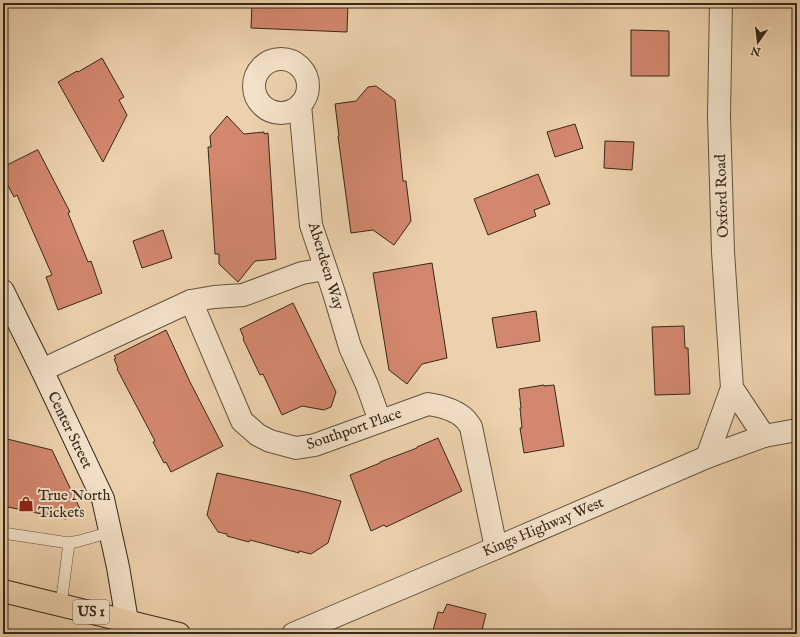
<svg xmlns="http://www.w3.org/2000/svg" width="800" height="637" font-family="'IM FELL English',serif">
<rect width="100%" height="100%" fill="#edd1ac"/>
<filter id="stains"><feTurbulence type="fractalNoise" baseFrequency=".005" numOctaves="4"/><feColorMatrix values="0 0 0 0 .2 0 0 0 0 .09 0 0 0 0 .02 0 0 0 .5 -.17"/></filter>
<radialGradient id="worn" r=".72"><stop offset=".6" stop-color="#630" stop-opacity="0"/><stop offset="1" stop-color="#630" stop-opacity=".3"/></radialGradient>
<g fill="#d3876e" stroke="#35291a">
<polygon points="252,3 348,3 347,32 251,28"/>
<polygon points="631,30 669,31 669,76 631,76"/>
<polygon points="102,58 124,97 119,100 127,115 103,162 58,82 77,71 78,72"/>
<polygon points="376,86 395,100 403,181 406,181 411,221 394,245 373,230 351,233 338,136 339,136 335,104 356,101 368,87"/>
<polygon points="227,116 244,134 264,132 264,134 268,133 276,259 255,261 238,282 219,264 219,254 215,254 208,147 211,147 210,136"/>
<polygon points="575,124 583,148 555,157 547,132"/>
<polygon points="605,141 634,142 632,170 604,168"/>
<polygon points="37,150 38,150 70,212 68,213 88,262 91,261 102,293 58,310 46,277 52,275 17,195 14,197 3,176 3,167"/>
<polygon points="538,174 550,204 534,210 536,216 488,235 474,199"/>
<polygon points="163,230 172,258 142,268 133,241"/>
<polygon points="432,263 447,358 422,364 407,384 389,370 373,273"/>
<polygon points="293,303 336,392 331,407 324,410 302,406 282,415 263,374 260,375 243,339 244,338 240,329"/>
<polygon points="536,311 540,341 497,348 492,318"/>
<polygon points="684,326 685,348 688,348 690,394 655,395 652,327"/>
<polygon points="166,330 190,382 223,446 171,472 166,462 164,463 153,442 155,441 117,369 118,368 114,359 116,358 114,356"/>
<polygon points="544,385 544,386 554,385 564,446 524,453 520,428 522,428 520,408 521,408 519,389"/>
<polygon points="3,438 52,450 81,511 66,519 3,506"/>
<polygon points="438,438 462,491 386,527 384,525 371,531 350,475 380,463 380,462 417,448 417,447"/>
<polygon points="217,473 305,492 341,501 328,543 311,554 299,551 299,553 250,540 249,542 227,536 227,534 218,532 207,515"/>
<polygon points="447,604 486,614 481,634 432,634 438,612 443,613"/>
</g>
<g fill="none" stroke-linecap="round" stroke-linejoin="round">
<defs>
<g id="lane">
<polyline points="3,533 69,543 79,541 111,532"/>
<polyline points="61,605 69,543"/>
</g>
<g id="street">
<polyline points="721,3 719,116 723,252 732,388 764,436"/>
<circle cx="281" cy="86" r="27"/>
<polyline points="300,105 311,225 334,293 350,347 367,385 380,421"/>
<path d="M191,301l51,120 16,14 12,6 26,7 19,-3 113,-41c13,2 28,6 37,15 2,2 4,5 6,8l25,121"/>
<polyline points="42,370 191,301 214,297 243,295 302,273 325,269"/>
<polyline points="707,457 732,388"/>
<polyline points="293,634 496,548 707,457 764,436 797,430"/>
</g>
<polyline id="secondary" points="3,291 42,370 103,499 118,567 127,621"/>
<polyline id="primary" points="3,591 179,634"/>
</defs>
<use href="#lane" stroke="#63533e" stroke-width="12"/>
<use href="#street" stroke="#63533e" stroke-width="24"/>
<use href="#secondary" stroke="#35291a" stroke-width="24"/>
<use href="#primary" stroke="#35291a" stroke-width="24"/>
<use href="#lane" stroke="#f3e1c9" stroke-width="11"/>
<use href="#street" stroke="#f3e1c9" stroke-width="22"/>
<use href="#secondary" stroke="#f3e1c9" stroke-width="22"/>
<use href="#primary" stroke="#edd1ac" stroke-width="22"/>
</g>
<defs>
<symbol id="shop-bare" viewBox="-9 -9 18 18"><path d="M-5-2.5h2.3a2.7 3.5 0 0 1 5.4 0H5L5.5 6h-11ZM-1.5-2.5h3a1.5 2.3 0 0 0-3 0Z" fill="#8f2418" stroke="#f3e1c9" stroke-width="2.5" paint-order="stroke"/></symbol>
</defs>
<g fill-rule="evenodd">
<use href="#shop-bare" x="15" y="493" width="22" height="22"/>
</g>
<g text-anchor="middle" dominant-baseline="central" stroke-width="4" stroke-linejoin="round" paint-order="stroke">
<rect fill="#f3e1c9" stroke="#6e604e" stroke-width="1" x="73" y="600" width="36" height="24" rx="3"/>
<g font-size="14" font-weight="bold" fill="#35291a">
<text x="91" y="612">US 1</text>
</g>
<g font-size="15" fill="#35291a" stroke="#f3e1c9">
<text transform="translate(722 196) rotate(-92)">Oxford Road</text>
<text transform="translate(326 266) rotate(73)">Aberdeen Way</text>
<text transform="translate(354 429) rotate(-19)">Southport Place</text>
<text transform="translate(70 430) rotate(64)">Center Street</text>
<text transform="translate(543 527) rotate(-23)">Kings Highway West</text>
</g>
<g font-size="15" fill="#35291a" stroke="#f3e1c9" text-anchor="start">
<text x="38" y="495">True North<tspan x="38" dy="17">Tickets</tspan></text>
</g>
</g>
<rect width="800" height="637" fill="none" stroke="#edd1ac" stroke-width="16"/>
<rect x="4" y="4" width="792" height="629" fill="none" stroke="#35291a" stroke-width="2"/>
<rect x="8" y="8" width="784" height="621" fill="none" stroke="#35291a"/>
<g transform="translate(758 42) rotate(194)" stroke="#f3e1c9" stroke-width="3" paint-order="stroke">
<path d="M0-3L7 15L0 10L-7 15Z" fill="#35291a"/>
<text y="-6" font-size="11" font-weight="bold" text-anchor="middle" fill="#35291a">N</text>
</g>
<rect width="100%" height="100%" filter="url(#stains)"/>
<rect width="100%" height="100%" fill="url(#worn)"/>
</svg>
